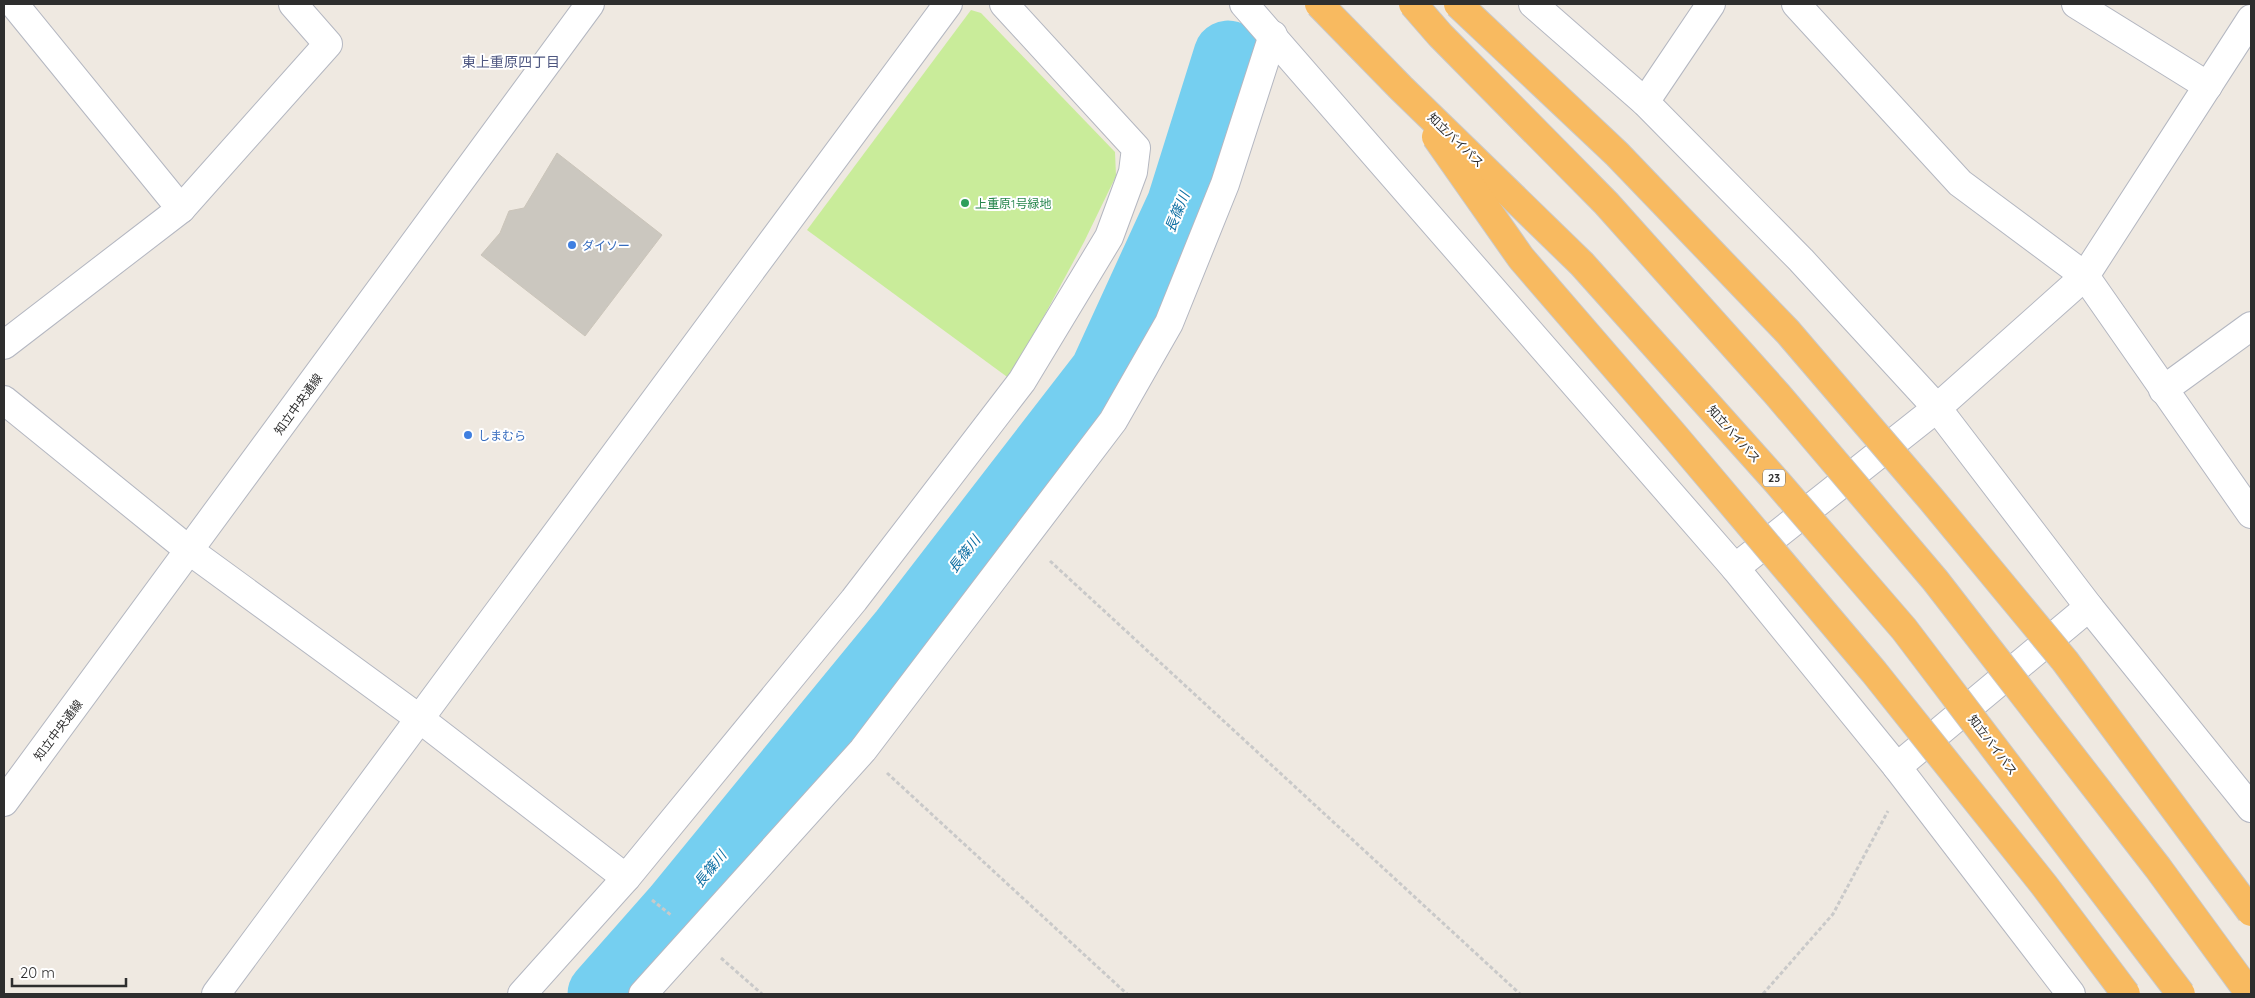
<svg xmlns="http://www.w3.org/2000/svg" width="2255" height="998" font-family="Quicksand,'Noto Sans JP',sans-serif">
<rect width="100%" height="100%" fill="#efe9e1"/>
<polygon fill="#c9ec9a" points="971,10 981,13 1115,152 1116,176 1084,242 1010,379 807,230"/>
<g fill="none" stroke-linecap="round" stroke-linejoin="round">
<polyline stroke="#75cff0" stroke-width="69" points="602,994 677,909 904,632 1104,373 1181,205 1228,55"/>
</g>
<polygon fill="#cbc7bf" stroke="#cbc5ba" points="557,153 662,235 585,336 481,255 500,233 509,211 524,208"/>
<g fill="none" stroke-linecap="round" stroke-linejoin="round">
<defs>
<g id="minor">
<polyline points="14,4 181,209"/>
<polyline points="1244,4 1735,568 1897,767 2071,994"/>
<polyline points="1533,4 1645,102 1801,260 1937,408 2089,607 2251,808"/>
<polyline points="1796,4 1960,183 2085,276 2251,514"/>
<polyline points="2076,4 2208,86"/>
<polyline points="1645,102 1711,4"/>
<polyline points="4,345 181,209 328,44 293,4"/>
<polyline points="2163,390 2251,326"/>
<polyline points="4,400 190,551 420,719 626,878"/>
<polyline points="1735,568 1937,408 2085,276 2251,19"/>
<polyline points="1897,767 2089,607"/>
<polyline points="216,994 948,4"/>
<polyline points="522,994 626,878 854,600 1022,381 1109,237 1133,172 1136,148 1004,4"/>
<polyline points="643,994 863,750 1113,421 1169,323 1225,184 1273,35"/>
</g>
<polyline id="tertiary" points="4,802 590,4"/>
</defs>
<use href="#minor" stroke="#b4b7c1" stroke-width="30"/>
<use href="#tertiary" stroke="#b4b7c1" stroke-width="30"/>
<g stroke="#c9c9c9" stroke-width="3" stroke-dasharray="4 2.5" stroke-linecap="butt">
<polyline points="1050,561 1520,994"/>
<polyline points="887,773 1127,994"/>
<polyline points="652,900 671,915"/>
<polyline points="721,958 762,994"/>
<polyline points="1763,994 1833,914 1888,811"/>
</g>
<use href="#minor" stroke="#fff" stroke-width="28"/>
<use href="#tertiary" stroke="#fff" stroke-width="28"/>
<defs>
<g id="trunk-bridge">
<polyline points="1319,4 1401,88 1582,264 1777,482 1904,629 2181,994"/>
<polyline points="1413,4 1440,35 1606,203 1777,394 1935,580 2158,868 2250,994"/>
<polyline points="1458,4 1617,154 1788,332 1931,499 2065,661 2251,912"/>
<polyline points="1436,137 1521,258 1673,434 1874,672 2044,885 2126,994"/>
</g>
</defs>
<use href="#trunk-bridge" stroke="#c9c9c9" stroke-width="30" stroke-linecap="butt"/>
<use href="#trunk-bridge" stroke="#f8ba60" stroke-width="28"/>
</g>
<circle fill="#2e9e5b" stroke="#fff" stroke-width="2" cx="965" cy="203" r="5"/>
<g fill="#3f7fe0" stroke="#fff" stroke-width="2">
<circle cx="572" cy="245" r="5"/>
<circle cx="468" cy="435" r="5"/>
</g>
<g text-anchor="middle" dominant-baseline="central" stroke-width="4" stroke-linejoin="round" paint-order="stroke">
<rect fill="#fff" stroke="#6d6d6d" stroke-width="1" x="1763" y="469.5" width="22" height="17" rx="4"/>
<g font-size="11" font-weight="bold" fill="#2e2e2e">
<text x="1774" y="478">23</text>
</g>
<g font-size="12" fill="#2e2e2e" stroke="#fff">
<text transform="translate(1456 140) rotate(44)">知立バイパス</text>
<text transform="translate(298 404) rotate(-54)">知立中央通線</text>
<text transform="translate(1734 434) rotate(48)">知立バイパス</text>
<text transform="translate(58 730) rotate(-53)">知立中央通線</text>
<text transform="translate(1993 745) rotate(53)">知立バイパス</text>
</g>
<g font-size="12" fill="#27864d" stroke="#fff" text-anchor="start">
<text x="975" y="203">上重原1号緑地</text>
</g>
<g font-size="12" fill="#366cbe" stroke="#fff" text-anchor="start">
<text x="582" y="245">ダイソー</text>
<text x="478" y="435">しまむら</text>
</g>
<g font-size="14" fill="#4d5680" stroke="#fff">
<text x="511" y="62">東上重原四丁目</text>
</g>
<g font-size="14" font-style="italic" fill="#0d6fa3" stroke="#fff">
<text transform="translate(1177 212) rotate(-68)">長篠川</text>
<text transform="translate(964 554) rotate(-52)">長篠川</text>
<text transform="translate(710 869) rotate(-51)">長篠川</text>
</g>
</g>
<rect width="2255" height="998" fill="none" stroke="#2e2e2e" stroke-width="10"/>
<path d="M12 978v8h114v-8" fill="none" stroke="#2e2e2e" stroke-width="2.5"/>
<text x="20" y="978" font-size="15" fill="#2e2e2e" stroke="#ffffff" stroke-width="4" paint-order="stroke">20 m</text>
</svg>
